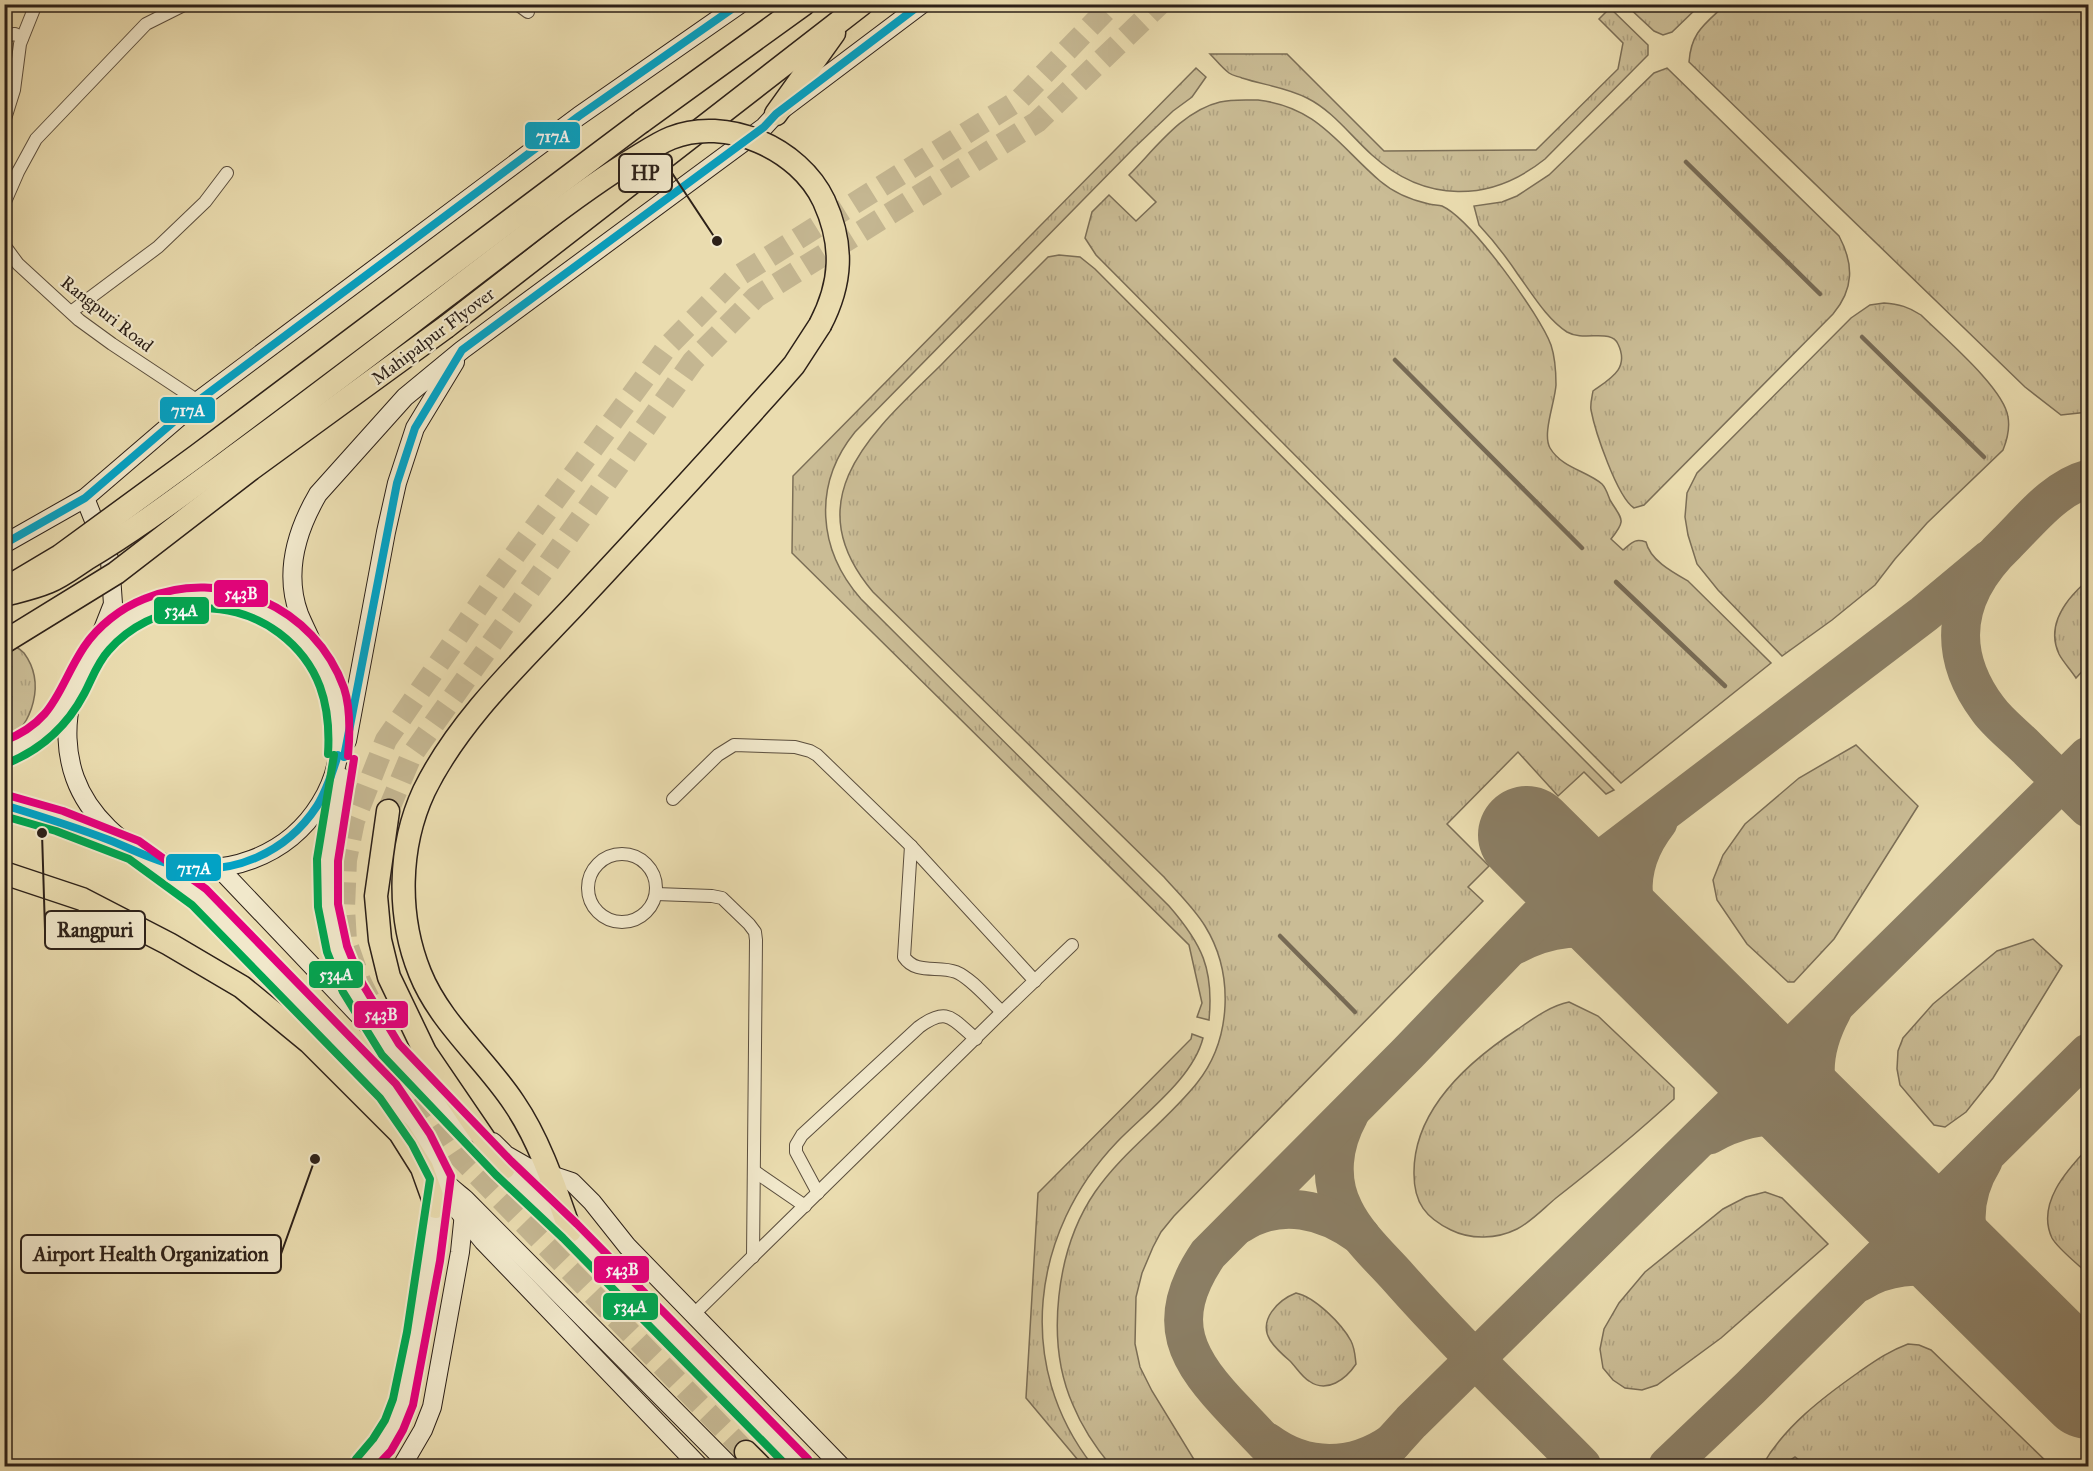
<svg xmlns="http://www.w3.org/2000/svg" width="2093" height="1471" font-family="'IM FELL Great Primer',serif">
<defs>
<pattern id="grass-tufts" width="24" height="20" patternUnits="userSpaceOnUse" patternTransform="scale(1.5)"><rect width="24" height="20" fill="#cabc95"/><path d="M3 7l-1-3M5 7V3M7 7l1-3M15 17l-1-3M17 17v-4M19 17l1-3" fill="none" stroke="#aea180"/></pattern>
</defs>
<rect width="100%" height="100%" fill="#eadcaf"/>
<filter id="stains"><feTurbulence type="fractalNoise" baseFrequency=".00333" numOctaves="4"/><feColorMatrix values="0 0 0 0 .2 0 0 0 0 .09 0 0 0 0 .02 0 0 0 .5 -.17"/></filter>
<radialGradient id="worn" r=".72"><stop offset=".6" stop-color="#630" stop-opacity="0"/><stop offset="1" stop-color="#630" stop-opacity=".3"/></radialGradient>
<g fill="url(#grass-tufts)" stroke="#7b6e56" stroke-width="1.5">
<polygon points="1669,5 1700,5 1672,32 1663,35 1654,31 1626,5"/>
<path d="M1725,5h363v407l-27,3 -36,-28 -336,-325c2,-30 16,-38 36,-57z"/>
<path d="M1610,8l38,37v10l-103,104c-55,44 -120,44 -173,-4 -22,-20 -39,-44 -65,-57 -21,-11 -44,-13 -65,-20 -5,-2 -9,-2 -13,-5 -7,-5 -13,-13 -19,-19h77l97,97 152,-1 82,-81 5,-26 -24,-24z"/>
<path d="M1196,68l10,9 -14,20 -19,14 -39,37 -279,284c-43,53 -37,118 6,167l308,307c33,38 45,63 40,114l-12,-3 5,-14 -13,-58 -397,-392 1,-77z"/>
<path d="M1667,68l172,168c15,28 15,53 -6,78l-189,191 -10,3c-17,-11 -39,-77 -43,-98 -1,-6 1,-13 2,-19 17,-12 37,-22 25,-47 -7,-16 -34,-2 -51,-12 -20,-13 -34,-37 -48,-56 -12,-18 -25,-35 -40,-51l-5,-19 28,-4 15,-6 32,-21 105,-102z"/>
<path d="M1258,100c60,7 80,45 122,81 14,12 31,19 49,23 4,1 10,1 13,2 29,13 98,109 109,139 4,12 5,28 5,40 -1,17 -14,49 -6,63 12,20 37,23 52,36 4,4 6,11 8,16 12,20 17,19 1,39l12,11c9,-7 11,-12 23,-8 4,18 26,30 42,39l83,82 -150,120 -525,-528 -11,-17 7,-26 17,-17 27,26 20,-19 -27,-27c26,-26 53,-64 91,-73 12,-3 26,-2 38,-2z"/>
<path d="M1059,255l21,2 15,12 519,521 -8,4 -22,-22 -26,24 -40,-44 -71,72 42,42 -21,21 15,14 -309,315 -13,16 -8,15 -11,26 -6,24 -1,47 5,23 12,24 46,75h-87c-15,-18 -29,-39 -38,-61 -28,-63 -17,-156 22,-213 28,-41 71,-70 102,-109 35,-44 37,-110 8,-157 -11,-18 -27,-33 -41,-49l-291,-285c-80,-95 2,-162 68,-227 35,-36 71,-72 107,-108z"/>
<path d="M1884,303c15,1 25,4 37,12 22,22 83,73 87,102 2,11 -1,23 -5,33l-76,73 -32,36 -20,26 -43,35 -50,36 -64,-66 -21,-26 -9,-29 -3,-18 2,-24 10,-20 154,-155 19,-13z"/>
<path d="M2088,580v85l-12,13c-5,-8 -13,-16 -17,-24 -14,-30 8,-56 29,-74z"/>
<path d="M4,640c6,3 15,8 20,13 22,30 9,71 -19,90z"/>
<polygon points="1856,745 1918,806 1834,939 1794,982 1788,982 1747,944 1717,900 1713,880 1723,855 1745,824 1799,778"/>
<polygon points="2033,939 2062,966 1993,1078 1966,1112 1945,1127 1934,1125 1900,1085 1897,1069 1898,1051 1903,1038 1933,1004 1997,951"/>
<path d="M1569,1002l29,14 76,72v11c-38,35 -77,67 -118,99 -12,10 -25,24 -39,31 -20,10 -46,11 -66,1 -25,-12 -37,-27 -37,-56 -1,-64 55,-113 104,-145 16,-11 32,-23 51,-27z"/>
<path d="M1192,1034l11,4c-10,40 -58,75 -86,104 -86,90 -103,224 -24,324h-10l-57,-68 12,-205 153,-154z"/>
<path d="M2088,1148v126c-9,-9 -30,-25 -36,-36 -16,-34 15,-68 36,-90z"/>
<polygon points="1765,1192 1782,1198 1828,1244 1721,1338 1657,1385 1642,1390 1625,1388 1613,1380 1603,1368 1600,1349 1604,1329 1619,1303 1645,1272 1723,1209 1746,1197"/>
<path d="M1296,1293c19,4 46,31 55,48 4,8 4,15 5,23 -10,15 -29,30 -47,17 -7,-4 -13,-14 -19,-20 -7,-6 -15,-13 -20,-21 -12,-20 8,-40 26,-47z"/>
<path d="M1908,1344l11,1 12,5 120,116h-244l-12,-9 -6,4 4,5h-31c22,-39 60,-68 97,-94 16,-11 30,-21 49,-28z"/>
</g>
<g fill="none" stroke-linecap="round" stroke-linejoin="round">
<g stroke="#776a54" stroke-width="4.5">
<polyline points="1686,162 1820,294"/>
<polyline points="1862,337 1984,457"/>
<polyline points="1395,360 1582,548"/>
<polyline points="1616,582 1725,686"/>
<polyline points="1280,936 1355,1012"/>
</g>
<g stroke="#8b7e64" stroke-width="39">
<path d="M2088,479c-33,9 -57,40 -81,64 -52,49 -63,107 -19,166 10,14 26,26 39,39 20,20 41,40 61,60"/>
<path d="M1658,822c-39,50 -28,97 4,147"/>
<path d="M1515,945c31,-17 72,-24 105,-8 11,6 21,14 32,21"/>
<path d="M1832,1011c-27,50 -20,89 10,135"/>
<path d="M1349,1115c-16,29 -21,64 -5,95 12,25 36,47 54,67 58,66 123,127 184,189"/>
<path d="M1709,1135c23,-13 56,-24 82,-16 19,6 37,19 54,30"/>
<path d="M1983,1161c-29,47 -17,89 8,133"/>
<path d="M1240,1224c40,-26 85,-15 121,12"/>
<path d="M1860,1282c25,-16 59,-20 87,-11 17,6 32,16 46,25"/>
<path d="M1267,1442c39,29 86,28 125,1"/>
<path d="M1288,1466c-17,-17 -34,-35 -51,-53 -51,-53 -75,-91 -29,-159l200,-201 165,-172 351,-267 66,-55"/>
<polyline points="1371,1466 1411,1422 2088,756"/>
<polyline points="1668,1466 1750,1388 2088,1053"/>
</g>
<polyline stroke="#8b7e64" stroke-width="98" points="1527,835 2088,1390"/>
<g stroke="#c4b691" stroke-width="22" stroke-dasharray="22 11" stroke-linecap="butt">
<polyline points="388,811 411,756 693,361 756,297 1037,122 1160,4"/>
<polyline points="746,1452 458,1155 415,1091 360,981 346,941 344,908 346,860 354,821 386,740 495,582 667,347 735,278 1019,100 1112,4"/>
</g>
<defs>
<g id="street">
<polyline points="517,4 528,12"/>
<polyline points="4,36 15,34 22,38"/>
<polyline points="4,122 14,90 20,44 36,4"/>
<polyline points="4,204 18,172 36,139 146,24 186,4"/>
<polyline points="4,245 18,264 79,320 112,344 198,401"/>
<polyline points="71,312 158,247 205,202 227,173"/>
<polyline points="673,799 718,755 734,745 795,747 810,751 817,755 911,846 1035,981"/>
<path d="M911,846l-7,111c12,18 34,8 52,15 15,6 33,28 46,40"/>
<circle cx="622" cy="888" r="34"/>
<polyline points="656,894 712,896 722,898 749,924 755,932 756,940 753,1257"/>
<polyline points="754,1171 805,1206"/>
<path d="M818,1193l-22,-41v-7l6,-10 117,-108c29,-21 33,-8 57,12"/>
<polyline points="693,1315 1002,1012 1072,945"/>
</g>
<g id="secondary">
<polyline points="85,498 110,561 113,604 98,642"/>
<polyline points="4,544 85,498 198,401 579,116 740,4"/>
<path d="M312,643c-4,-10 -9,-19 -13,-29 -15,-41 -2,-84 19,-120l87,-97 57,-47 302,-223 12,-13 146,-110"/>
<polyline points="347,741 386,532 397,483 415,428 455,362"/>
<path d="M4,753c31,-11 47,-30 65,-56"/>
<path d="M341,777c-5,27 -12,55 -14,83 -5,58 14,110 44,158"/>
<path d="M4,805c31,9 62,19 92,30 23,9 45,21 69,28 58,17 123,-7 155,-59 21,-33 26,-76 13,-114 -43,-128 -224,-121 -261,8 -7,26 -6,55 3,80 22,61 83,81 127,122 41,38 80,81 119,122 22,23 47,45 67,69 12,15 24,33 34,49 7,13 11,29 21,39 6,8 15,14 22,20l265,267"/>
<polyline points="219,868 470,1132"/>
<polyline points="493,1142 506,1155 527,1167 572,1182 592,1202 627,1246 841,1466"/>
<polyline points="495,1159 570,1231 801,1466"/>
<polyline points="439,1187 483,1241 699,1466"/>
<polyline points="364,1466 382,1445 394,1425 403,1402 430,1259 438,1194"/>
<polyline points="402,1466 423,1430 432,1407 460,1252 464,1213"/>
</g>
<g id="highway">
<polyline points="776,114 834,33"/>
<polyline points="641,122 804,4"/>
<polyline points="446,327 862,4"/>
<polyline points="388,811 376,896 380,940 389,977 425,1052 504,1168"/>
<polyline points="4,873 82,899 169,944 242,987 309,1042 400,1133 422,1168 436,1207"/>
<path d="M570,1231c-15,-43 -30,-90 -56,-128 -29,-44 -74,-80 -94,-130 -23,-57 -22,-126 4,-182 34,-70 97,-129 150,-185 70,-75 139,-150 207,-226l13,-15 26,-40"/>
<polyline points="746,1452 760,1466"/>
</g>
</defs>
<use href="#street" stroke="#5c4f3e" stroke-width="14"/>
<use href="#secondary" stroke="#2c2018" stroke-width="20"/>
<use href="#highway" stroke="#2c2018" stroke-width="25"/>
<use href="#street" stroke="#f1e8cb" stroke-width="12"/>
<use href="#secondary" stroke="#f1e8cb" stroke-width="18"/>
<use href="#highway" stroke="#eadcaf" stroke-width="22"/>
<defs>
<g id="highway-bridge">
<polyline points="13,584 60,556 198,455 641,122"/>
<path d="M4,595c15,-4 30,-7 44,-13 13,-5 26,-15 38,-23 49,-29 94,-63 139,-96 99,-72 195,-147 292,-221 36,-28 72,-55 110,-79 14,-8 29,-19 44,-25 55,-22 128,10 153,63 20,44 18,82 -4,124"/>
<polyline points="4,642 116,573 251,469 446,327"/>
</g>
</defs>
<use href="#highway-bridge" stroke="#2c2018" stroke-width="25" stroke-linecap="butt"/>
<use href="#highway-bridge" stroke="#eadcaf" stroke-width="22"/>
<defs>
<g id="bus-1">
<polyline points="4,544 85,498 198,401 579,116 739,4"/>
<polyline points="344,757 397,483 415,428 462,350 764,127 776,114 921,4"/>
<path d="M4,805c36,11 71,22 105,35 23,9 45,21 69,26 55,11 109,-14 139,-60 10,-16 15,-33 21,-51"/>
</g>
<g id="bus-2">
<polyline points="334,755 317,859 318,907 327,952 343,992 382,1055 496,1175 563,1238 787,1466"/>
<path d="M8,763c34,-14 59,-37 76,-69 8,-15 13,-31 25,-44 42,-48 118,-56 170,-17 41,31 52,72 49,121"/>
<polyline points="4,816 56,831 129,859 192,905 380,1098 412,1144 430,1179 407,1332 393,1399 385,1420 373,1439 356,1459"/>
</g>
<g id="bus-3">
<path d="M4,741c53,-21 53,-53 80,-94 14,-21 37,-39 60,-48 79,-33 171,8 200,89 7,21 6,46 4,68"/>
<polyline points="354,759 338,861 338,904 347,946 362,983 399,1044 511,1161 577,1224 808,1459"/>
<polyline points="7,795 63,811 139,841 206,889 396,1084 430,1134 451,1176 440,1261 413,1405 403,1430 391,1451 377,1466"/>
</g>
</defs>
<use href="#bus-1" stroke="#f1e8cb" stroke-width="12"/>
<use href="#bus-2" stroke="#f1e8cb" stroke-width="12"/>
<use href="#bus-3" stroke="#f1e8cb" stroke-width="12"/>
<use href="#bus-1" stroke="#02a2c5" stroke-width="8"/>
<use href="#bus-2" stroke="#00a651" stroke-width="8"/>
<use href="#bus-3" stroke="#e5007d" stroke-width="8"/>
</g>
<g text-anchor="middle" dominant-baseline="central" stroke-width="4.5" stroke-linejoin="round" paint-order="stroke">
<g font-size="18" fill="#2c2018" stroke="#f1e8cb">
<text transform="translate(107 314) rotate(38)">Rangpuri Road</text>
<text transform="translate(433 336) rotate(-37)">Mahipalpur Flyover</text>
</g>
</g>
<path fill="none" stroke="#2c2018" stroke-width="2" d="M717 241L672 173M42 833L45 930M315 1159L281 1254"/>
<g fill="#2c2018" stroke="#f1e8cb" stroke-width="2">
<circle cx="717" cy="241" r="6"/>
<circle cx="42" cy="833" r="6"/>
<circle cx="315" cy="1159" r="6"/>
</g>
<g fill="#f1e8cb" stroke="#2c2018" stroke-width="2">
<rect x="619" y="154" width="53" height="38" rx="6"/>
<rect x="45" y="911" width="100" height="38" rx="6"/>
<rect x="21" y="1235" width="260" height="38" rx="6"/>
</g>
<g font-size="20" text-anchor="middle" font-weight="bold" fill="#2c2018">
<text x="645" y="180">HP</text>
<text x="95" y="937">Rangpuri</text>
<text x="151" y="1261">Airport Health Organization</text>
</g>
<g stroke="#f1e8cb" stroke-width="2">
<rect x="524" y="121" width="57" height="29" rx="6" fill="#02a2c5"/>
<rect x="159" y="396" width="57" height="28" rx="6" fill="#02a2c5"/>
<rect x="213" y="579" width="56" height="29" rx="6" fill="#e5007d"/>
<rect x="153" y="596" width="57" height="29" rx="6" fill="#00a651"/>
<rect x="165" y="853" width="57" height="29" rx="6" fill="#02a2c5"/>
<rect x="308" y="960" width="56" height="29" rx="6" fill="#00a651"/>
<rect x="353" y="1000" width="56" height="29" rx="6" fill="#e5007d"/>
<rect x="593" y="1255" width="57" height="29" rx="6" fill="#e5007d"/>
<rect x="602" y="1292" width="57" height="29" rx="6" fill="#00a651"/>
</g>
<g font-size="16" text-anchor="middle" font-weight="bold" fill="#fff">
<text x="553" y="142">717A</text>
<text x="188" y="416">717A</text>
<text x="241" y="599">543B</text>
<text x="181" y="616">534A</text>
<text x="194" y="874">717A</text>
<text x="336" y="980">534A</text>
<text x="381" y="1020">543B</text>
<text x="622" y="1275">543B</text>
<text x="630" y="1312">534A</text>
</g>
<rect width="2093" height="1471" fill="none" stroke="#eadcaf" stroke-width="24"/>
<rect x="6" y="6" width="2081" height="1459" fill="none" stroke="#2c2018" stroke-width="3"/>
<rect x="12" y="12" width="2069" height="1447" fill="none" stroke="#2c2018" stroke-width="1.5"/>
<rect width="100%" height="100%" filter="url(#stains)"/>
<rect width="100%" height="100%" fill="url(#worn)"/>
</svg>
